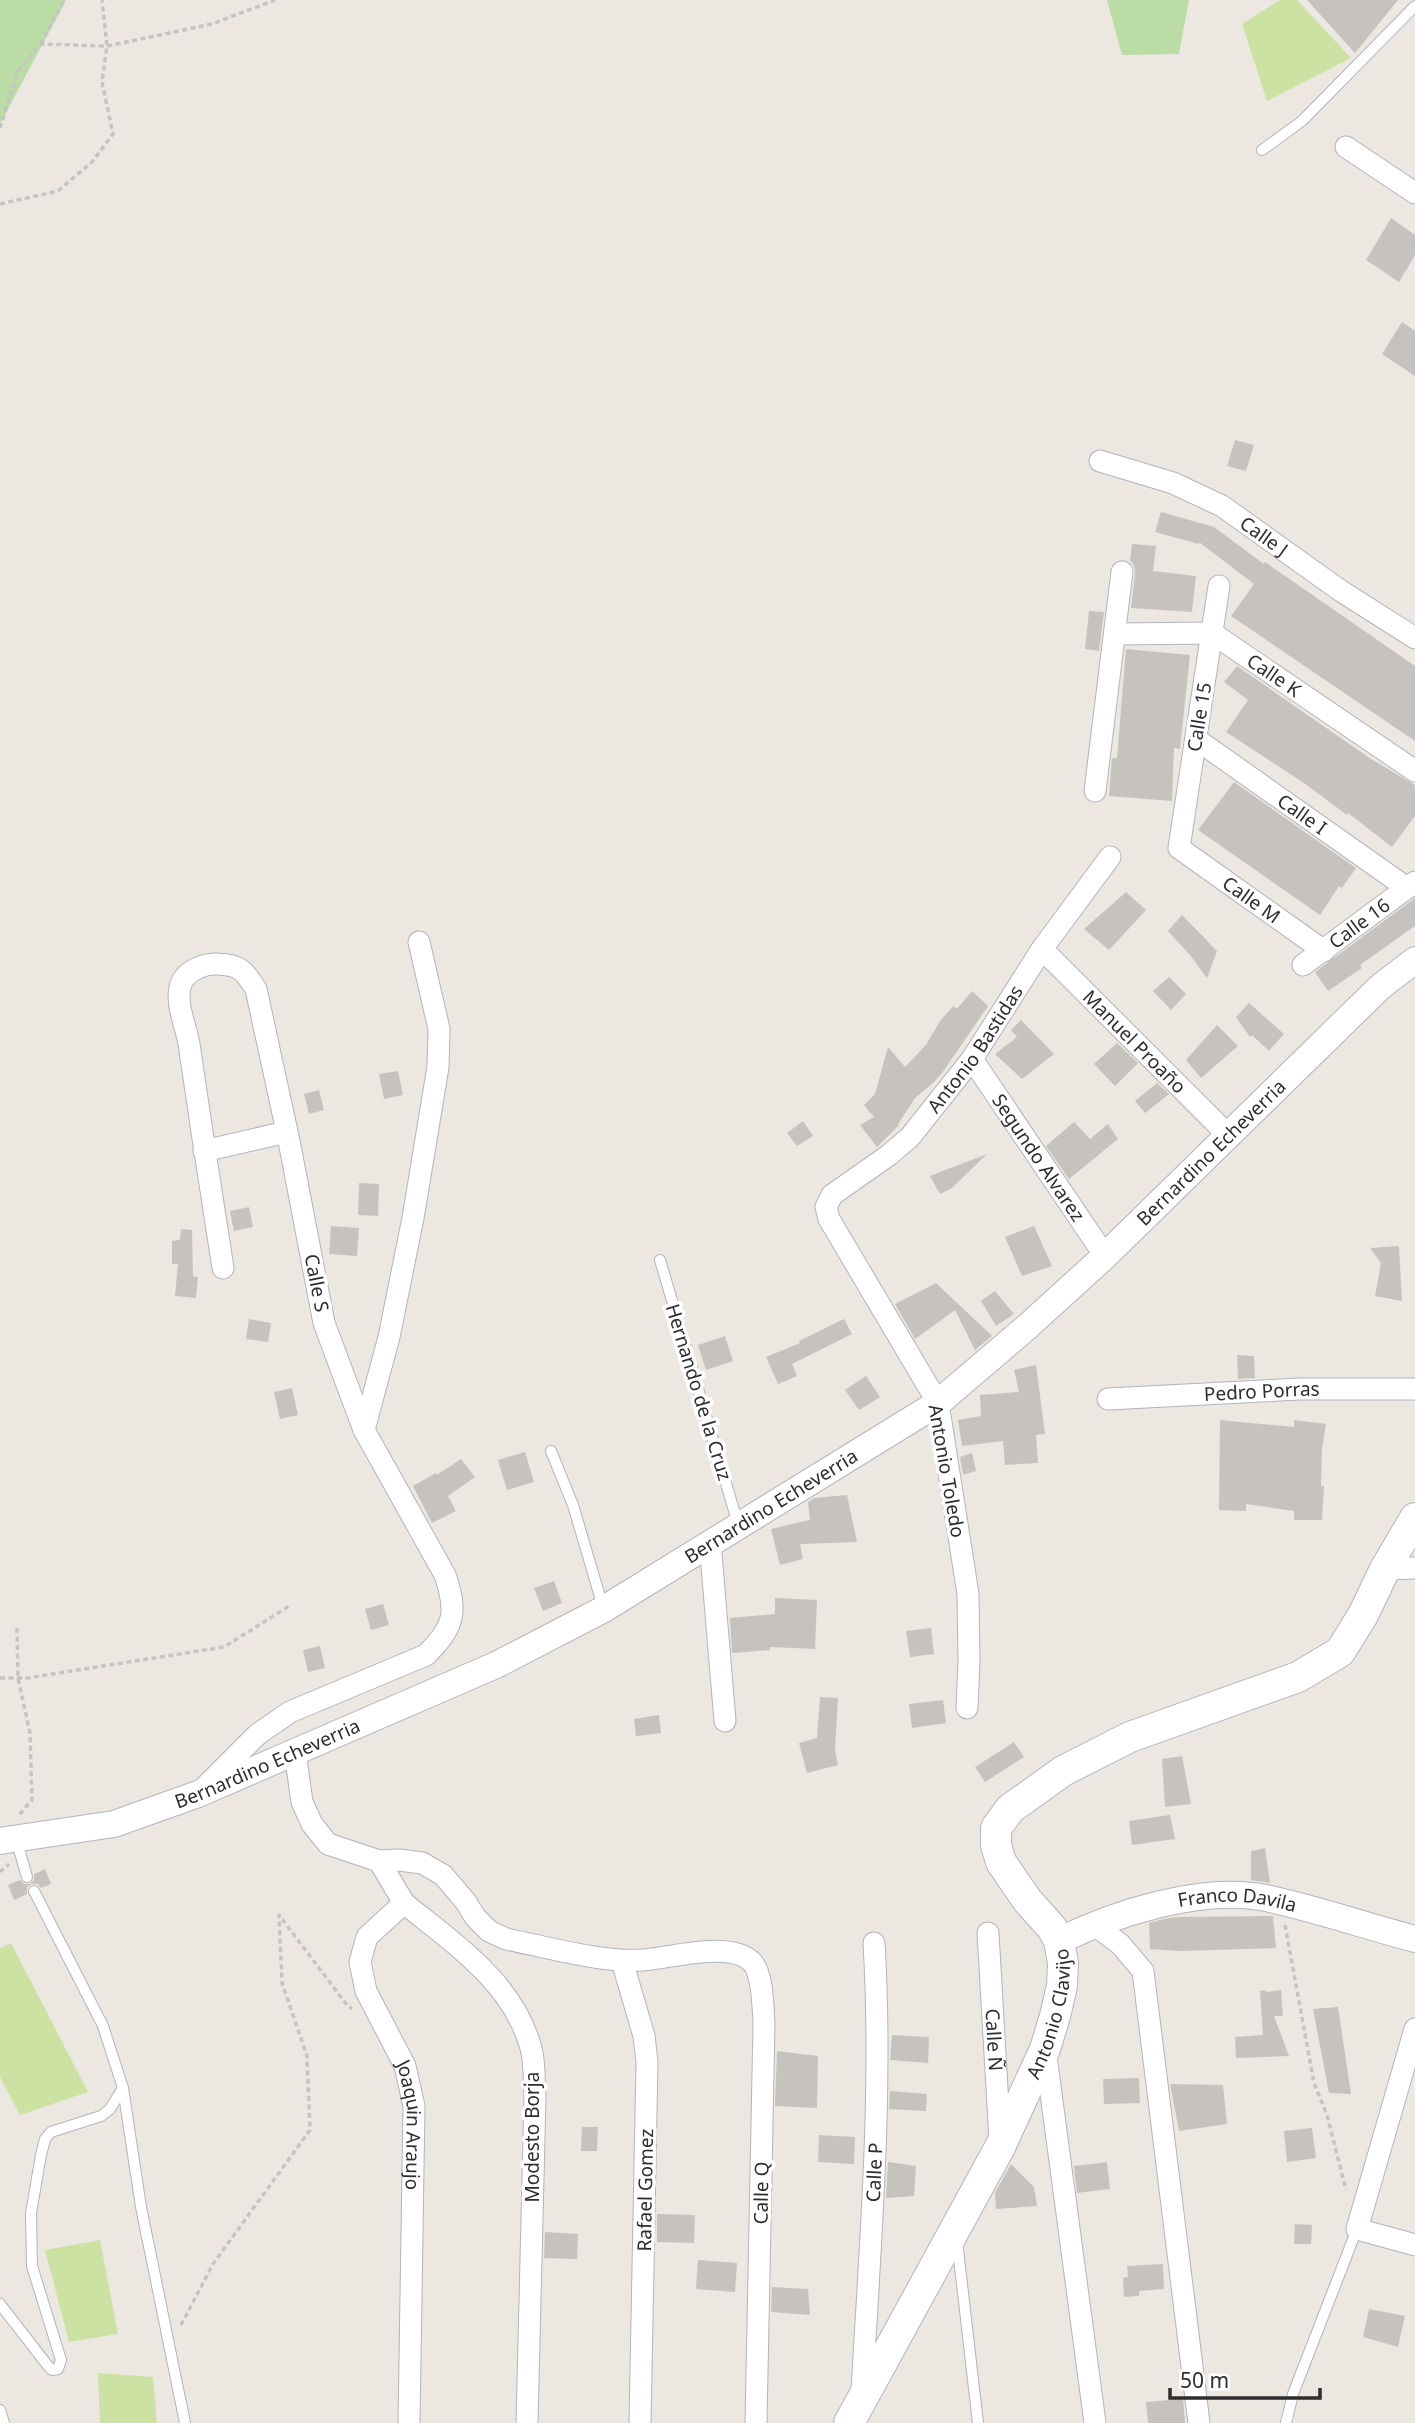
<svg xmlns="http://www.w3.org/2000/svg" width="1415" height="2423" font-family="'Noto Sans',sans-serif">
<rect width="100%" height="100%" fill="#ede7e2"/>
<g fill="#bcdca6">
<polygon points="0,0 66,0 0,124"/>
<polygon points="1107,0 1189,0 1179,54 1122,55"/>
</g>
<g fill="#cbe2a3">
<polygon points="1280,0 1297,0 1351,58 1267,101 1242,24"/>
<polygon points="11,1943 88,2092 20,2115 0,2077 0,1948"/>
<polygon points="100,2240 118,2334 69,2342 45,2250"/>
<polygon points="98,2373 153,2377 157,2423 100,2423"/>
</g>
<g fill="#c6c2bd">
<polygon points="1307,0 1398,0 1355,53"/>
<polygon points="1391,218 1415,235 1415,255 1399,282 1366,260"/>
<polygon points="1402,322 1415,331 1415,376 1382,354"/>
<polygon points="1235,440 1254,445 1246,471 1227,466"/>
<polygon points="1161,512 1214,527 1264,564 1265,562 1415,666 1415,741 1231,616 1254,584 1199,542 1199,544 1155,532"/>
<polygon points="1132,544 1156,546 1153,571 1196,576 1192,612 1131,608 1135,574 1134,565 1130,561"/>
<polygon points="1089,611 1104,612 1099,651 1085,649"/>
<polygon points="1126,649 1190,655 1180,749 1174,748 1172,801 1109,796 1112,758 1117,758"/>
<polygon points="1237,666 1371,759 1415,785 1415,816 1392,847 1348,813 1347,815 1304,783 1226,732 1248,700 1224,682"/>
<polygon points="1234,782 1356,868 1342,888 1339,886 1320,915 1198,830"/>
<polygon points="1126,892 1146,910 1109,950 1084,929"/>
<polygon points="1415,898 1415,926 1360,965 1362,968 1328,991 1315,972"/>
<polygon points="1182,915 1217,951 1207,978 1190,955 1168,931"/>
<polygon points="1169,977 1186,994 1171,1010 1153,991"/>
<polygon points="972,991 988,1006 942,1073 934,1082 915,1098 898,1124 899,1125 877,1147 860,1125 874,1117 864,1105 875,1094 888,1047 905,1067 926,1045 940,1021 953,1006 957,1009"/>
<polygon points="1249,1003 1284,1034 1269,1051 1252,1035 1250,1037 1236,1017"/>
<polygon points="1021,1020 1054,1054 1022,1079 995,1054 1017,1037 1011,1030"/>
<polygon points="1217,1025 1238,1046 1201,1078 1186,1060"/>
<polygon points="1117,1043 1138,1063 1115,1086 1094,1064"/>
<polygon points="398,1071 403,1095 384,1099 379,1074"/>
<polygon points="1157,1083 1169,1094 1145,1113 1135,1101"/>
<polygon points="319,1090 324,1110 309,1114 304,1094"/>
<polygon points="803,1121 813,1136 797,1146 787,1133"/>
<polygon points="1074,1122 1090,1139 1108,1124 1118,1139 1069,1179 1046,1146"/>
<polygon points="987,1154 952,1188 940,1194 930,1176"/>
<polygon points="359,1183 379,1184 378,1216 358,1215"/>
<polygon points="249,1207 253,1227 234,1231 230,1211"/>
<polygon points="331,1226 359,1228 357,1256 329,1254"/>
<polygon points="1034,1226 1052,1266 1022,1276 1005,1237"/>
<polygon points="181,1229 192,1230 193,1276 198,1277 196,1298 175,1296 178,1264 172,1264 172,1241 180,1240"/>
<polygon points="1399,1246 1402,1301 1375,1296 1381,1263 1370,1248"/>
<polygon points="936,1283 992,1336 975,1350 955,1310 915,1339 895,1304"/>
<polygon points="995,1291 1014,1314 996,1326 981,1301"/>
<polygon points="249,1319 271,1323 268,1342 246,1339"/>
<polygon points="844,1319 852,1334 792,1364 797,1376 778,1384 766,1357 800,1343 799,1341"/>
<polygon points="725,1336 733,1361 706,1370 698,1345"/>
<polygon points="1237,1355 1254,1356 1255,1378 1238,1379"/>
<polygon points="1036,1365 1045,1434 1036,1435 1038,1463 1005,1465 1003,1441 962,1446 958,1420 981,1416 980,1395 1019,1392 1014,1370"/>
<polygon points="866,1376 880,1397 859,1410 845,1390"/>
<polygon points="292,1388 298,1415 280,1419 274,1392"/>
<polygon points="1220,1420 1294,1427 1294,1420 1326,1424 1322,1449 1321,1486 1324,1486 1322,1520 1294,1520 1294,1511 1246,1504 1246,1511 1219,1510"/>
<polygon points="525,1452 534,1482 507,1490 498,1460"/>
<polygon points="972,1453 976,1471 963,1475 960,1457"/>
<polygon points="461,1459 475,1477 448,1496 456,1511 432,1523 413,1486 436,1473 437,1475"/>
<polygon points="847,1495 857,1542 800,1544 803,1559 780,1565 771,1529 810,1520 808,1502 814,1498"/>
<polygon points="554,1581 562,1603 543,1611 534,1588"/>
<polygon points="775,1598 817,1600 815,1649 770,1647 770,1650 732,1653 730,1618 775,1614"/>
<polygon points="383,1604 389,1625 371,1630 365,1609"/>
<polygon points="931,1628 934,1654 910,1657 906,1631"/>
<polygon points="320,1646 325,1668 308,1672 303,1650"/>
<polygon points="820,1697 838,1698 835,1750 838,1765 807,1773 799,1743 817,1738"/>
<polygon points="943,1700 946,1723 912,1728 909,1704"/>
<polygon points="659,1715 661,1733 636,1736 634,1719"/>
<polygon points="1014,1742 1024,1757 985,1782 975,1767"/>
<polygon points="1182,1756 1191,1804 1165,1807 1162,1759"/>
<polygon points="1170,1815 1175,1839 1132,1845 1129,1821"/>
<polygon points="1265,1848 1270,1883 1251,1880 1251,1851"/>
<polygon points="45,1869 51,1884 41,1888 38,1884 31,1884 27,1887 27,1894 14,1900 8,1885 20,1880 24,1884 30,1884 34,1880 34,1874"/>
<polygon points="1273,1916 1276,1948 1180,1951 1150,1949 1149,1923 1164,1919 1178,1917"/>
<polygon points="1265,1990 1266,1992 1281,1990 1283,2016 1274,2016 1289,2056 1236,2058 1235,2037 1263,2035 1260,1991"/>
<polygon points="1338,2007 1351,2094 1329,2093 1313,2009"/>
<polygon points="892,2035 929,2037 928,2063 890,2060"/>
<polygon points="777,2051 818,2056 817,2108 775,2106"/>
<polygon points="1139,2078 1140,2103 1104,2104 1103,2079"/>
<polygon points="1170,2084 1223,2085 1227,2124 1179,2131"/>
<polygon points="890,2091 927,2094 926,2111 889,2109"/>
<polygon points="582,2127 598,2127 597,2151 581,2151"/>
<polygon points="1312,2128 1316,2158 1287,2162 1284,2131"/>
<polygon points="819,2135 855,2137 854,2164 818,2162"/>
<polygon points="888,2162 916,2166 914,2196 886,2198"/>
<polygon points="1107,2162 1110,2189 1077,2193 1074,2166"/>
<polygon points="1011,2164 1034,2187 1037,2206 996,2209 995,2193"/>
<polygon points="657,2214 695,2215 694,2243 657,2242"/>
<polygon points="1295,2224 1312,2225 1311,2244 1294,2244"/>
<polygon points="545,2232 578,2234 577,2259 544,2258"/>
<polygon points="698,2260 737,2263 735,2292 696,2289"/>
<polygon points="1163,2264 1164,2289 1139,2291 1139,2296 1124,2297 1123,2278 1128,2277 1127,2266"/>
<polygon points="772,2287 808,2289 810,2315 771,2312"/>
<polygon points="1369,2309 1405,2316 1398,2347 1363,2337"/>
<polygon points="1183,2399 1185,2423 1148,2423 1146,2402"/>
</g>
<g fill="none" stroke-linecap="round" stroke-linejoin="round">
<defs>
<g id="service">
<polyline points="1262,150 1302,121 1415,6"/>
<polyline points="660,1260 738,1524"/>
<polyline points="551,1451 573,1505 603,1607"/>
<polyline points="16,1839 27,1877"/>
<polyline points="34,1891 103,2026 123,2088 141,2207 185,2423"/>
<polyline points="957,2241 978,2423"/>
<polyline points="0,2304 48,2366 52,2370 58,2369 61,2360 32,2266 31,2213 41,2155 45,2139 51,2132 101,2116 110,2109 123,2088"/>
<polyline points="0,2410 4,2423"/>
<polyline points="1286,2423 1293,2394 1357,2229"/>
</g>
<g id="minor">
<polyline points="1346,147 1415,193"/>
<path id="s1" d="M1100,461l73,22 49,23 119,85 74,47"/>
<path id="s2" d="M1219,586l-40,262 145,103"/>
<path id="s3" d="M1115,634l97,-1 203,138"/>
<path id="s4" d="M1196,739l211,149"/>
<polyline points="1095,791 1122,572"/>
<path id="s5" d="M1042,949l187,187"/>
<path id="s6" d="M1303,965l112,-83"/>
<path id="s7" d="M972,1059l133,197"/>
<polyline points="204,1151 286,1132"/>
<path id="s8" d="M1108,1399l192,-10h115"/>
<polyline points="364,1430 389,1337 413,1218 438,1067 439,1029 419,942"/>
<polyline points="710,1542 725,1721"/>
<polyline points="1385,1569 1415,1568"/>
<path id="s9" d="M967,1708l2,-46 -1,-68 -30,-191 -109,-184 -3,-12 6,-12 57,-40 21,-18 62,-78 70,-110 68,-92"/>
<path d="M295,1752l7,50 10,22 16,20 51,17 20,-1 23,3 21,12 23,27 9,15 14,14 17,8c41,8 96,24 137,21 28,-2 87,-20 109,2 11,12 11,46 12,62l-8,399"/>
<path d="M204,1788l54,-54 32,-22 136,-57c28,-28 32,-42 19,-80l-81,-145 -40,-107 -35,-182 -33,-152c-12,-18 -15,-24 -38,-25 -14,-1 -34,7 -38,23 -4,19 6,39 9,57 11,75 22,149 34,224"/>
<path id="s10" d="M379,1861l25,42 -37,34 -7,25 6,29 39,75 9,40 -5,317"/>
<path d="M404,1903c50,41 109,79 127,145 4,15 3,34 4,49l-8,326"/>
<polyline points="1093,1924 1120,1944 1143,1971 1199,2423"/>
<path id="s11" d="M988,1933l12,207"/>
<polyline points="622,1961 644,2036 647,2062 640,2423"/>
<polyline points="1415,2029 1357,2229 1415,2245"/>
<polyline points="1045,2049 1095,2423"/>
<path id="s12" d="M862,2392c8,-149 21,-299 12,-449"/>
</g>
<g id="tertiary">
<path id="s13" d="M0,1841l114,-17 84,-30 298,-129 108,-56 334,-206 90,-77 77,-70 275,-269 35,-27"/>
<path id="s14" d="M1059,1941c56,-28 144,-56 207,-43 50,11 100,28 149,41"/>
</g>
<g id="secondary">
<path id="s15" d="M849,2423l151,-276 45,-98 10,-33 7,-30 1,-23 -4,-22 -7,-13 -25,-28 -26,-38 -5,-17v-17l14,-19 53,-38 67,-34 168,-60 42,-25 23,-37 22,-46 30,-51"/>
</g>
</defs>
<use href="#service" stroke="#b2b4bc" stroke-width="12"/>
<use href="#minor" stroke="#b2b4bc" stroke-width="23"/>
<use href="#tertiary" stroke="#b2b4bc" stroke-width="28"/>
<use href="#secondary" stroke="#b2b4bc" stroke-width="32"/>
<g stroke="#c4c4c4" stroke-width="3.5" stroke-dasharray="5 3.5" stroke-linecap="butt">
<polyline points="41,44 64,0"/>
<polyline points="0,128 18,71 41,44 107,46 212,24 275,0"/>
<polyline points="0,204 58,191 92,162 113,134 102,82 107,46 102,0"/>
<polyline points="17,1628 18,1678 30,1733 32,1800 18,1816"/>
<polyline points="0,1678 27,1678 224,1647 291,1605"/>
<polyline points="0,1872 9,1864"/>
<polyline points="1285,1925 1314,2083 1327,2115 1346,2190"/>
<polyline points="181,2325 213,2264 310,2130 307,2056 282,1983 279,1915 347,2005 352,2009"/>
</g>
<use href="#service" stroke="#fff" stroke-width="10"/>
<use href="#minor" stroke="#fff" stroke-width="21"/>
<use href="#tertiary" stroke="#fff" stroke-width="26"/>
<use href="#secondary" stroke="#fff" stroke-width="30"/>
</g>
<g text-anchor="middle" dominant-baseline="central" stroke-width="7" stroke-linejoin="round" paint-order="stroke">
<g font-size="19" fill="#2d2d2d" stroke="#fff">
<text stroke="none"><textPath href="#s1" startOffset="182">Calle J</textPath></text>
<text stroke="none"><textPath href="#s3" startOffset="172">Calle K</textPath></text>
<text transform="translate(1199 717) rotate(-81)">Calle 15</text>
<text stroke="none"><textPath href="#s4" startOffset="130">Calle I</textPath></text>
<text stroke="none"><textPath href="#s2" startOffset="354">Calle M</textPath></text>
<text stroke="none"><textPath href="#s6" startOffset="70">Calle 16</textPath></text>
<text stroke="none"><textPath href="#s5" startOffset="131">Manuel Proaño</textPath></text>
<text stroke="none"><textPath href="#s9" startOffset="754">Antonio Bastidas</textPath></text>
<text stroke="none"><textPath href="#s13" startOffset="1414">Bernardino Echeverria</textPath></text>
<text stroke="none"><textPath href="#s7" startOffset="119">Segundo Alvarez</textPath></text>
<text transform="translate(317 1283) rotate(79)">Calle S</text>
<text transform="translate(699 1392) rotate(73)">Hernando de la Cruz</text>
<text stroke="none"><textPath href="#s8" startOffset="154">Pedro Porras</textPath></text>
<text transform="translate(947 1471) rotate(80)">Antonio Toledo</text>
<text stroke="none"><textPath href="#s13" startOffset="847">Bernardino Echeverria</textPath></text>
<text stroke="none"><textPath href="#s13" startOffset="280">Bernardino Echeverria</textPath></text>
<text stroke="none"><textPath href="#s14" startOffset="186">Franco Davila</textPath></text>
<text stroke="none"><textPath href="#s15" startOffset="458">Antonio Clavijo</textPath></text>
<text stroke="none"><textPath href="#s11" startOffset="107">Calle Ñ</textPath></text>
<text stroke="none"><textPath href="#s10" startOffset="299">Joaquin Araujo</textPath></text>
<text transform="translate(532 2137) rotate(-90)">Modesto Borja</text>
<text stroke="none"><textPath href="#s12" startOffset="220">Calle P</textPath></text>
<text transform="translate(645 2190) rotate(-89)">Rafael Gomez</text>
<text transform="translate(761 2193) rotate(-89)">Calle Q</text>
</g>
</g>
<path d="M1170 2388v10h150v-10" fill="none" stroke="#2d2d2d" stroke-width="3.5"/>
<text x="1180" y="2388" font-size="21" fill="#2d2d2d" stroke="#ffffff" stroke-width="5" paint-order="stroke">50 m</text>
</svg>
